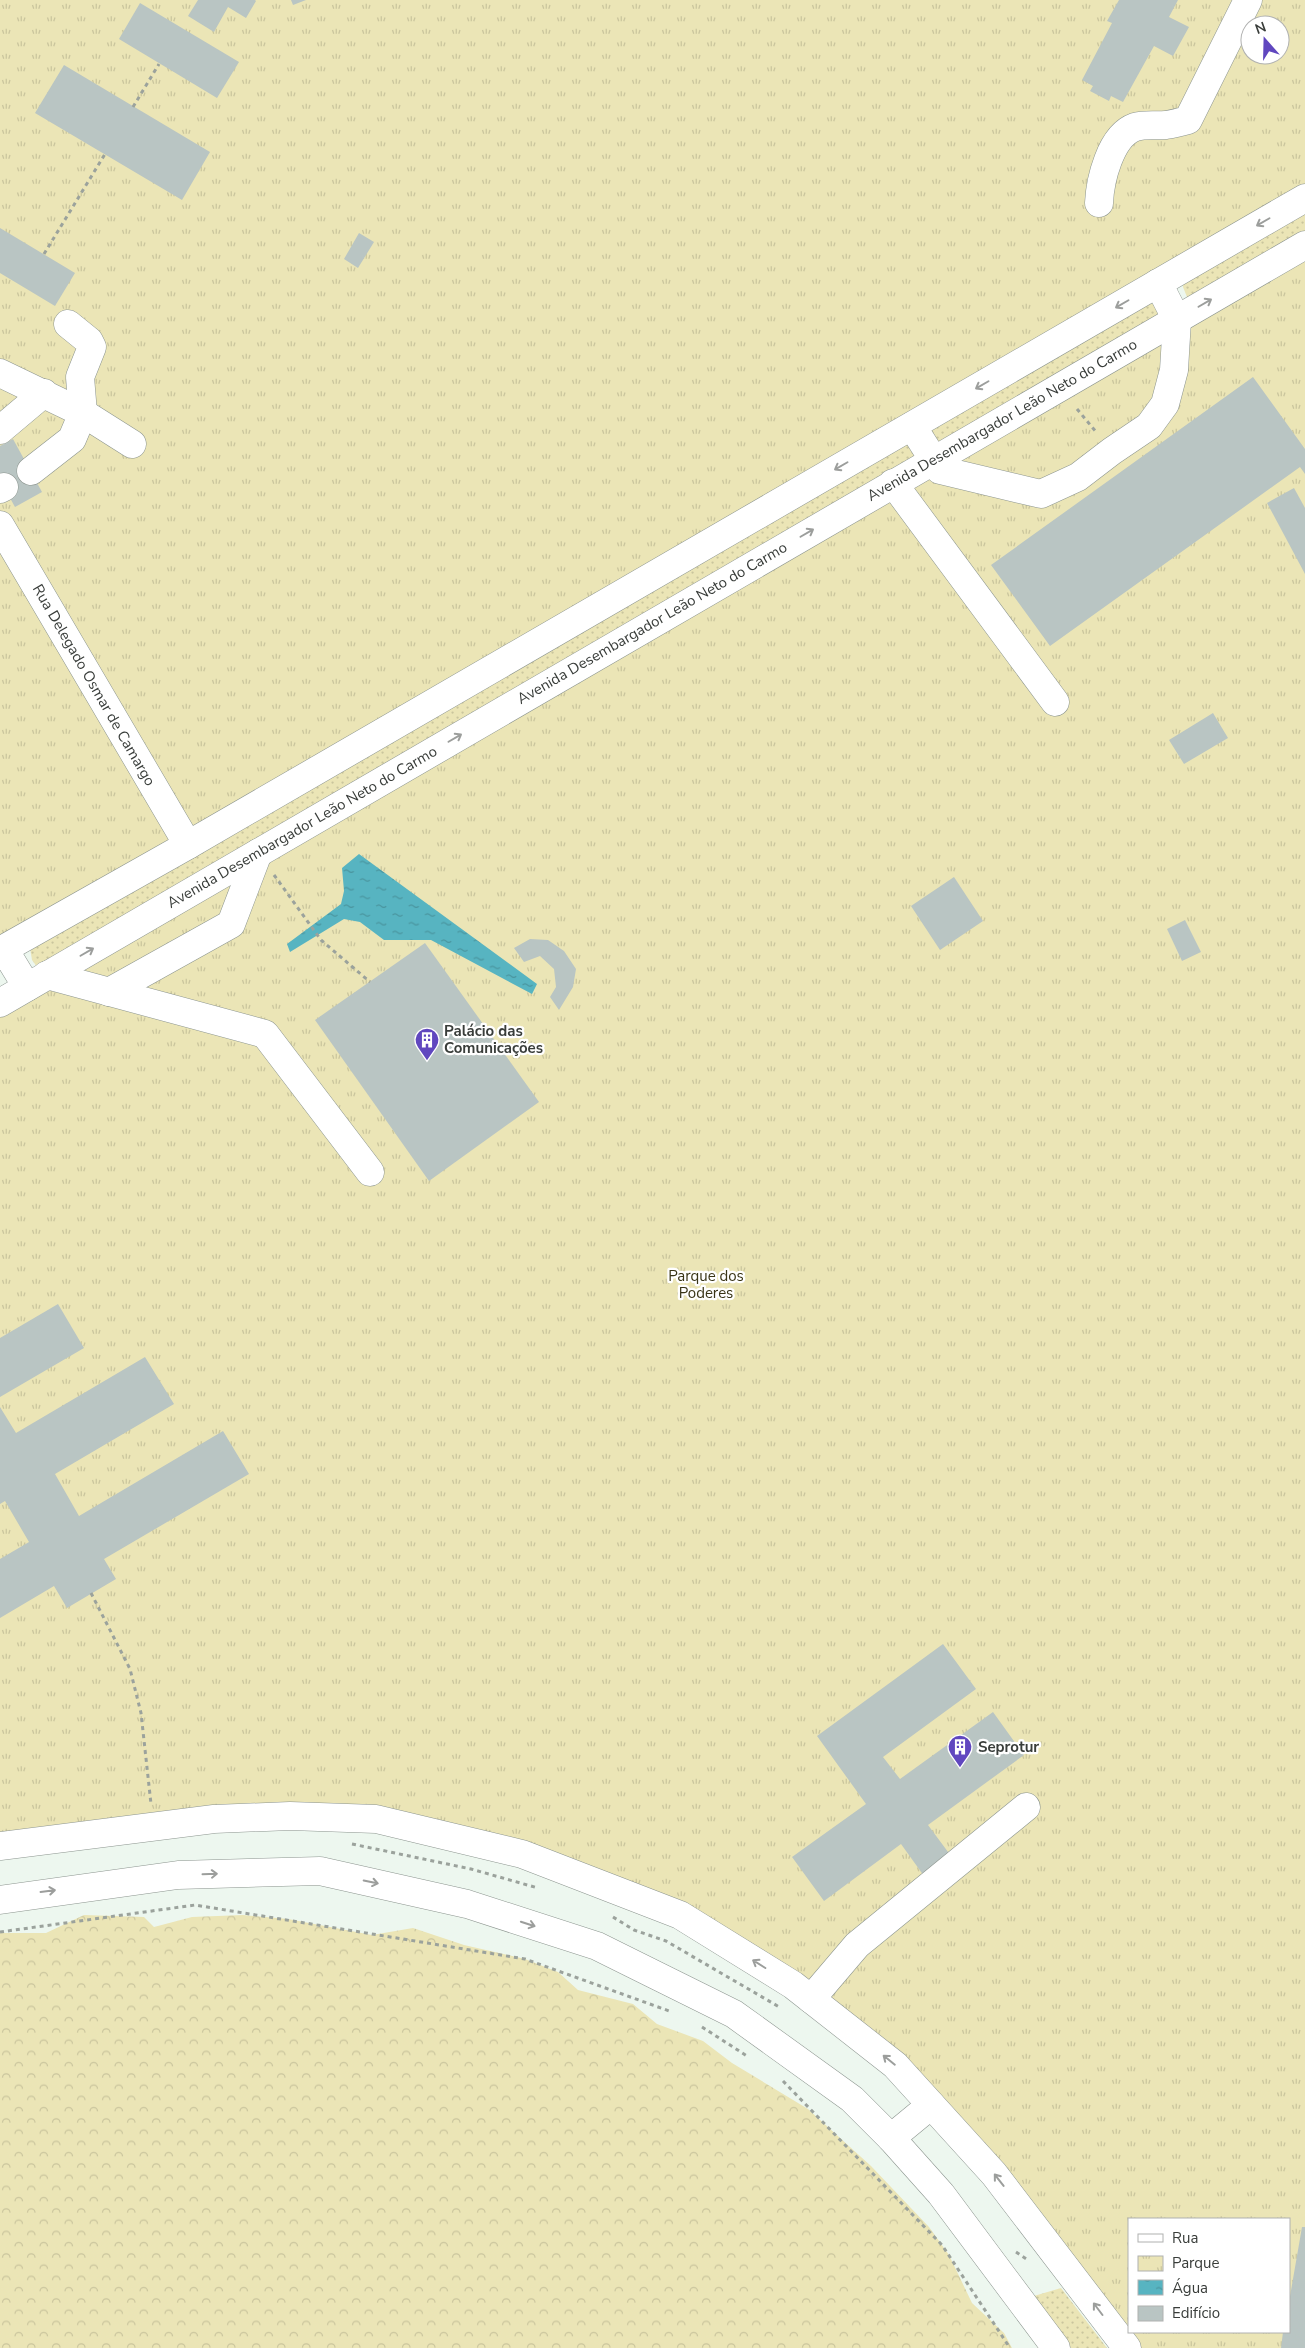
<svg xmlns="http://www.w3.org/2000/svg" width="1305" height="2348" font-family="'Nunito Sans',sans-serif">
<defs>
<pattern id="grass-dots" width="8" height="8" patternUnits="userSpaceOnUse" patternTransform="scale(1.25)"><rect width="8" height="8" fill="#ebe5b6"/><path d="M2 2h.1M6 6h.1" fill="none" stroke="#cac59d" stroke-width="1.8" stroke-linecap="round"/></pattern>
<pattern id="forest-crowns" width="20" height="18" patternUnits="userSpaceOnUse" patternTransform="scale(1.25)"><rect width="20" height="18" fill="#ebe5b6"/><path d="M2 6a3 3 0 1 1 6 0M12 15a3 3 0 1 1 6 0" fill="none" stroke="#cac59d"/></pattern>
<pattern id="park-tufts" width="24" height="20" patternUnits="userSpaceOnUse" patternTransform="scale(1.25)"><rect width="24" height="20" fill="#ebe5b6"/><path d="M3 7l-1-3M5 7V3M7 7l1-3M15 17l-1-3M17 17v-4M19 17l1-3" fill="none" stroke="#cac59d"/></pattern>
<pattern id="water-ripples" width="26" height="14" patternUnits="userSpaceOnUse" patternTransform="scale(1.25)"><rect width="26" height="14" fill="#57b4c1"/><path d="M2 4q2-2 4 0t4 0M15 11q2-2 4 0t4 0" fill="none" stroke="#49949e"/></pattern>
</defs>
<rect width="100%" height="100%" fill="#edf7ef"/>
<g fill="url(#grass-dots)">
<polygon points="1305,208 1305,235 1196,299 1187,297 1183,287 1184,278"/>
<polygon points="1145,302 1154,304 1159,313 1156,324 941,451 924,425"/>
<polygon points="904,440 913,448 916,461 40,971 32,960 30,948"/>
<polygon points="1061,2288 1107,2348 1071,2348 1034,2296"/>
</g>
<polygon fill="url(#forest-crowns)" points="84,1915 144,1917 154,1927 192,1917 243,1915 288,1919 372,1935 413,1928 464,1945 525,1959 558,1972 578,1990 633,2004 657,2024 703,2041 732,2063 808,2109 871,2166 929,2227 949,2255 972,2303 1004,2333 1012,2348 0,2348 0,1933 46,1933"/>
<g fill="url(#park-tufts)" fill-rule="evenodd">
<path d="M0,0h1305v198l-1305,753zM1250,25h30v30h-30z"/>
<path d="M1305,245v2103h-178l-232,-283 -215,-150 -304,-96 -376,27v-843zM1129,2219h160v113h-160z"/>
</g>
<polygon fill="url(#water-ripples)" points="359,854 537,984 532,994 431,940 384,940 360,922 344,919 290,952 287,944 341,904 344,891 342,868"/>
<g fill="#b9c5c3">
<polygon points="198,0 255,0 256,1 246,18 228,7 214,32 188,16"/>
<polygon points="291,0 306,0 293,5"/>
<polygon points="1119,0 1178,0 1169,17 1189,27 1173,56 1154,46 1123,102 1111,96 1109,101 1090,91 1093,86 1082,80 1112,23 1107,21"/>
<polygon points="140,3 239,62 217,98 119,39"/>
<polygon points="64,65 210,152 182,200 35,113"/>
<polygon points="0,228 75,273 55,306 0,273"/>
<polygon points="359,233 374,242 358,268 344,259"/>
<polygon points="1253,377 1305,449 1305,474 1300,467 1050,646 991,565"/>
<polygon points="13,439 42,492 15,507 0,480 0,446"/>
<polygon points="1294,488 1305,508 1305,574 1267,503"/>
<polygon points="1213,713 1228,738 1184,764 1169,740"/>
<polygon points="954,877 983,921 940,950 911,906"/>
<polygon points="1185,920 1201,952 1182,961 1167,929"/>
<polygon points="530,939 548,940 564,951 576,969 573,987 559,1010 550,997 556,987 554,969 540,956 524,962 514,948"/>
<polygon points="425,943 539,1102 429,1181 315,1020"/>
<polygon points="58,1304 84,1348 0,1397 0,1338"/>
<polygon points="145,1357 174,1404 55,1474 79,1516 223,1431 249,1474 104,1559 116,1579 67,1608 54,1586 0,1618 0,1559 29,1542 5,1501 0,1504 0,1407 16,1433"/>
<polygon points="943,1644 976,1689 883,1757 900,1779 993,1712 1024,1755 928,1825 951,1856 924,1876 901,1844 824,1901 792,1857 866,1804 817,1736"/>
<polygon points="1302,2227 1305,2227 1305,2348 1281,2348 1283,2332 1289,2332 1289,2302"/>
</g>
<g fill="none" stroke-linecap="round" stroke-linejoin="round">
<defs>
<g id="minor">
<path d="M1099,203c1,-22 11,-67 36,-76 10,-3 21,-1 31,-2 7,-1 15,-3 22,-5l60,-120"/>
<polyline points="0,373 83,413 132,444"/>
<polyline points="912,426 940,470 1041,494 1078,477 1112,451 1149,426 1165,404 1174,370 1177,320 1158,283"/>
<polyline points="0,430 44,393"/>
<polyline points="31,471 72,439 83,413 80,377 92,347 89,341 68,324"/>
<polyline points="893,483 1055,702"/>
<polyline points="0,489 4,487"/>
<polyline points="0,525 188,845"/>
<polyline points="47,975 265,1034 370,1172"/>
<polyline points="109,992 231,924 258,853"/>
<polyline points="811,1999 857,1945 1026,1807"/>
</g>
<g id="major">
<polyline points="4,949 27,987"/>
<polyline points="0,951 188,845 1305,198"/>
<polyline points="0,1003 1305,245"/>
<polyline points="0,1846 214,1819 290,1816 376,1819 522,1854 680,1915 793,1985 895,2065 994,2174 1127,2348"/>
<polyline points="0,1900 178,1875 320,1871 467,1904 597,1946 734,2014 852,2099 891,2138 941,2194 1056,2348"/>
<polyline points="891,2138 931,2105"/>
</g>
</defs>
<use href="#minor" stroke="#8c958f" stroke-width="29"/>
<use href="#major" stroke="#8c958f" stroke-width="29"/>
<g stroke="#9ba29c" stroke-width="3" stroke-dasharray="4 4" stroke-linecap="butt">
<polyline points="133,107 159,64"/>
<polyline points="44,254 105,154"/>
<polyline points="1077,409 1097,433"/>
<polyline points="274,875 321,940 370,982"/>
<polyline points="91,1593 130,1669 141,1713 151,1804"/>
<polyline points="352,1844 471,1869 538,1888"/>
<polyline points="613,1917 634,1930 666,1941 781,2008"/>
<polyline points="0,1932 195,1905 525,1959 672,2012"/>
<polyline points="702,2027 747,2056"/>
<polyline points="783,2081 942,2245 1010,2348"/>
<polyline points="1016,2252 1028,2260"/>
</g>
<use href="#minor" stroke="#fff" stroke-width="28"/>
<use href="#major" stroke="#fff" stroke-width="28"/>
</g>
<defs><path id="oneway-shaft" d="M-6 0H5M1.5-3L5.5 0L1.5 3" fill="none" stroke-width="1.6" stroke-linecap="round" stroke-linejoin="round" transform="scale(1.25)"/></defs>
<g stroke="#9c9e9c">
<use href="#oneway-shaft" transform="translate(1263 222) rotate(150)"/>
<use href="#oneway-shaft" transform="translate(1205 303) rotate(-30)"/>
<use href="#oneway-shaft" transform="translate(1122 304) rotate(150)"/>
<use href="#oneway-shaft" transform="translate(982 385) rotate(150)"/>
<use href="#oneway-shaft" transform="translate(841 466) rotate(150)"/>
<use href="#oneway-shaft" transform="translate(807 533) rotate(-30)"/>
<use href="#oneway-shaft" transform="translate(455 738) rotate(-30)"/>
<use href="#oneway-shaft" transform="translate(87 952) rotate(-30)"/>
<use href="#oneway-shaft" transform="translate(210 1874) rotate(-2)"/>
<use href="#oneway-shaft" transform="translate(371 1882) rotate(12)"/>
<use href="#oneway-shaft" transform="translate(48 1891) rotate(-7)"/>
<use href="#oneway-shaft" transform="translate(528 1924) rotate(18)"/>
<use href="#oneway-shaft" transform="translate(759 1964) rotate(-148)"/>
<use href="#oneway-shaft" transform="translate(889 2060) rotate(-141)"/>
<use href="#oneway-shaft" transform="translate(999 2180) rotate(-128)"/>
<use href="#oneway-shaft" transform="translate(1098 2309) rotate(-127)"/>
</g>
<defs>
<symbol id="building-pin" viewBox="-11 -11 22 30"><path d="M0 17L-7.5 6A9.5 9.5 0 1 1 7.5 6Z" fill="#6047bf" stroke="#fff"/><path d="M-4-6H4V6H1V3H-1V6H-4ZM-2.5-4.3h1.7v1.8h-1.7ZM.8-4.3h1.7v1.8H.8ZM-2.5-1h1.7V.8h-1.7ZM.8-1h1.7V.8H.8Z" fill="#fff"/></symbol>
</defs>
<g fill-rule="evenodd">
<use href="#building-pin" x="413" y="1026" width="28" height="38"/>
<use href="#building-pin" x="946" y="1733" width="28" height="38"/>
</g>
<g text-anchor="middle" dominant-baseline="central" stroke-width="4.5" stroke-linejoin="round" paint-order="stroke">
<g font-size="15" fill="#393d3a" stroke="#fff">
<text transform="translate(1002 420) rotate(-30)">Avenida Desembargador Leão Neto do Carmo</text>
<text transform="translate(652 623) rotate(-30)">Avenida Desembargador Leão Neto do Carmo</text>
<text transform="translate(94 685) rotate(60)">Rua Delegado Osmar de Camargo</text>
<text transform="translate(302 827) rotate(-30)">Avenida Desembargador Leão Neto do Carmo</text>
</g>
<g font-size="15" font-weight="bold" fill="#393d3a" stroke="#fff" text-anchor="start">
<text x="444" y="1031">Palácio das<tspan x="444" dy="17">Comunicações</tspan></text>
<text x="978" y="1747">Seprotur</text>
</g>
<g font-size="15" fill="#393416" stroke="#fff">
<text x="706" y="1276">Parque dos<tspan x="706" dy="17">Poderes</tspan></text>
</g>
</g>
<rect x="1128" y="2218" width="162" height="115" fill="#ffffff" stroke="#b0b1b0"/>
<rect x="1138" y="2234" width="25" height="8" fill="#ffffff" stroke="#b0b1b0"/>
<text x="1172" y="2243" font-size="15" fill="#393d3a">Rua</text>
<rect x="1138" y="2256" width="25" height="15" fill="url(#park-tufts)" stroke="#b0b1b0"/>
<text x="1172" y="2268" font-size="15" fill="#393d3a">Parque</text>
<rect x="1138" y="2280" width="25" height="15" fill="url(#water-ripples)" stroke="#b0b1b0"/>
<text x="1172" y="2293" font-size="15" fill="#393d3a">Água</text>
<rect x="1138" y="2306" width="25" height="15" fill="#b9c5c3" stroke="#b0b1b0"/>
<text x="1172" y="2318" font-size="15" fill="#393d3a">Edifício</text>
<g transform="translate(1265 40) rotate(340)"><circle r="24" fill="#ffffff" stroke="#b0b1b0"/>
<path d="M0-4L9 19L0 12L-9 19Z" fill="#6047bf"/>
<text y="-8" font-size="14" font-weight="bold" text-anchor="middle" fill="#393d3a">N</text>
</g>
</svg>
